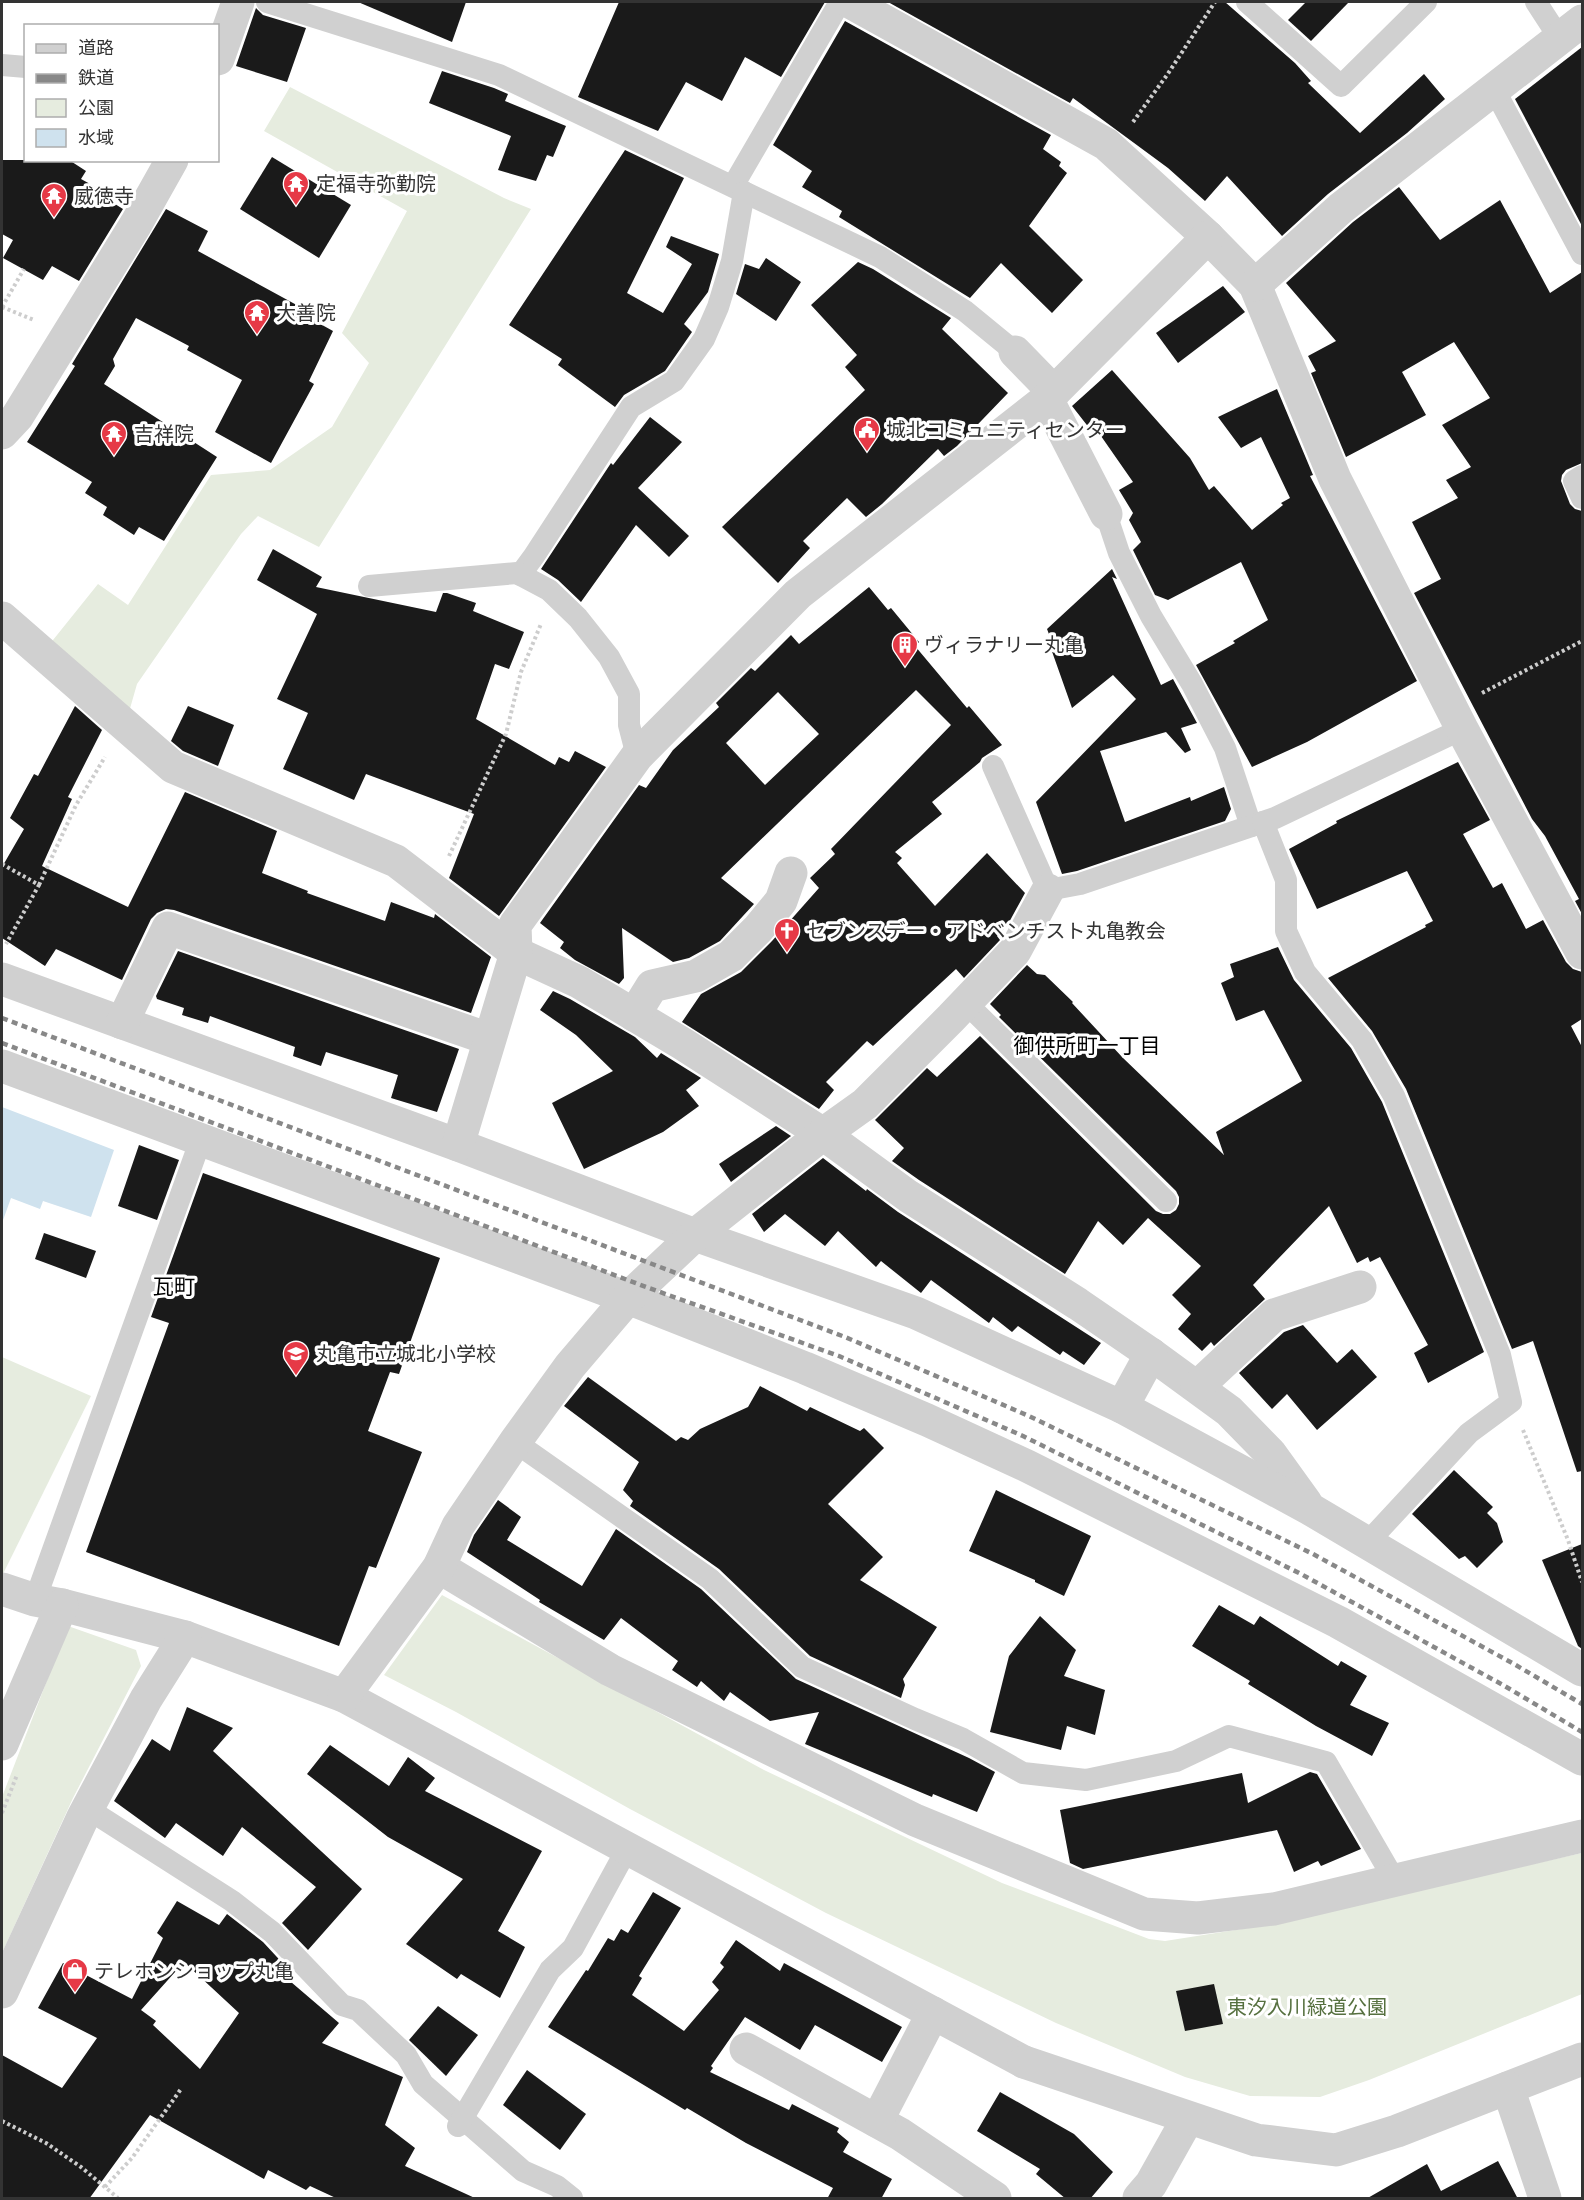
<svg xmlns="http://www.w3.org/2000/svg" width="1584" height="2200" font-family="Cabin,'Noto Sans JP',sans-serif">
<rect width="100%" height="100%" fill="#fff"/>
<g fill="#e6ecdf">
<polygon points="290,87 504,198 531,209 319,547 258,516 241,534 137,684 129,712 49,645 98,584 128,605 211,475 270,470 332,427 369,363 342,333 407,211 264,131"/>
<polygon points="2,1357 91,1396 2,1576"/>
<polygon points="442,1595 764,1770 1002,1883 1149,1939 1165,1941 1248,1928 1582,1853 1582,1994 1369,2080 1320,2097 1250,2096 1185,2077 1056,2023 826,1913 630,1809 456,1712 384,1675"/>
<polygon points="68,1626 136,1650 141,1666 73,1798 2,1953 2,1797"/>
</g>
<polygon fill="#cfe2ee" points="2,1107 114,1150 91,1217 43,1201 40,1209 11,1198 2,1223"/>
<g fill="#1a1a1a" fill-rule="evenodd">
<polygon points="358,2 466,2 452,42"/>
<polygon points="619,2 825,2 781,77 745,57 722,101 686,82 658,131 578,97"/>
<polygon points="888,2 1225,2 1295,63 1311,81 1308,83 1360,133 1424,74 1445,99 1407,133 1328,194 1282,236 1227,176 1205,201 1168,168 1073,98 1070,103"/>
<polygon points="1306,2 1349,2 1311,41 1288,20"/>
<polygon points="256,8 263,15 306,28 287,82 236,66"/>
<polygon points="845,21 1051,135 1043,149 1061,162 1059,166 1067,173 1029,226 1083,280 1052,313 1001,263 970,298 839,217 842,211 802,187 812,171 773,145"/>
<polygon points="1582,47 1582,226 1515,99"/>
<polygon points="442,71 494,88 508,94 505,101 566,126 553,157 547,155 536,181 498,170 511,136 429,103"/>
<polygon points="625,150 684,178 627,293 663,313 692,264 666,247 671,236 719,254 708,292 684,324 692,332 665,371 624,395 615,407 558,365 562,359 509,325"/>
<polygon points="272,157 351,205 319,258 240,209"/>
<polygon points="2,160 69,160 86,171 81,179 101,190 99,194 123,209 79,281 52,266 43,280 3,258 13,240 2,234"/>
<polygon points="1399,187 1440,240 1500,200 1550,293 1582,272 1582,463 1566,470 1562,475 1561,481 1570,504 1575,509 1582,511 1582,914 1575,901 1579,899 1545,836 1532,819 1414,593 1441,579 1412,522 1458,498 1446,480 1471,467 1442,425 1490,398 1454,342 1402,372 1426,415 1346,457 1311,373 1316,371 1308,356 1336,341 1286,283 1353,222"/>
<polygon points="166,209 208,231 198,251 304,309 304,315 333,331 309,381 314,384 271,463 215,432 242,380 187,350 189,346 136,318 113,359 115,366 104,384 217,457 164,541 139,527 134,535 103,515 107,507 85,493 92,482 27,442 75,366 72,364"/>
<polygon points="766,258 801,282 776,321 736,294 745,264 759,269"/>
<polygon points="858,262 873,269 951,318 942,329 1008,393 957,446 944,456 938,449 882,504 866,517 847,498 803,541 810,548 778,583 722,527 865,390 845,367 857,355 811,305"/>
<polygon points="1223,286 1245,312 1178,363 1156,333"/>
<polygon points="1112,370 1190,458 1209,490 1214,486 1252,530 1283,505 1281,503 1290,498 1261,437 1241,448 1218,417 1277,389 1313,475 1310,476 1417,681 1307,742 1252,767 1196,665 1235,643 1233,641 1268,620 1241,562 1168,600 1155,595 1133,550 1141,542 1129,520 1133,513 1119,490 1133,482 1094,426 1090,429 1072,406"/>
<polygon points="650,417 682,442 638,488 689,536 669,557 636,525 581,602 558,580 541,569 611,463 613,465"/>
<polygon points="273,549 322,577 316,587 436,612 443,593 447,593 476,603 473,611 524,632 509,669 495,664 476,719 555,765 559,757 569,762 575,751 606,767 499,916 449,878 474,814 366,774 354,800 283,769 308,713 277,699 317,614 257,580"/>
<polygon points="1112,569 1117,579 1112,577 1161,685 1173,679 1197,723 1181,728 1191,750 1185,753 1166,732 1100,751 1125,822 1190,797 1191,801 1224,787 1231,809 1225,821 1077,871 1062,874 1036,802 1136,699 1113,675 1072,708 1049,643 1052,642 1047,629"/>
<path d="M869,587l19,23 3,-2 28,34 -4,4 52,62 2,-2 33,39 -20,13 -2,4 -48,40 10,12 -47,38 7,6 -5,5 38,43 52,-53 38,40 -18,33 -10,10 3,4 -36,38 -8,-9 -83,77 -6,-5 -41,41 8,8 -15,19 -137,-87 19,-28 40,-22 31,-31 47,-53 -9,-10 25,-24 -4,-5 120,-124 -35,-35 -195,188 33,26 -34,37 -31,17 -16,4 -51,-34 2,50 -5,6 -44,-24 -15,-12 4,-6 -24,-19 99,-138 7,3 27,-38 46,-43 -3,-4 35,-35 4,3 36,-36 8,9zM778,692l41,42 -54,51 -39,-42z"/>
<polygon points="75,706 102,730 68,797 72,799 42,866 128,907 185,792 277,831 262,873 308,891 307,893 385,921 391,902 434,918 435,914 491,957 471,1013 174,910 166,909 157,913 151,919 122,980 56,949 45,966 2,938 2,867 24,829 10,818 34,774 38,776"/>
<polygon points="188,706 234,725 218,766 183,751 171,741"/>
<polygon points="1458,762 1490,820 1463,834 1493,888 1502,883 1526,929 1543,920 1566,962 1573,969 1582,972 1582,1019 1571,1026 1582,1047 1582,1471 1577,1472 1533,1341 1512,1349 1406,1089 1372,1031 1328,978 1426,927 1425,925 1433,921 1407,871 1317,909 1289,849 1337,823 1336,821"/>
<polygon points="1278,947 1294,980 1351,1048 1382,1102 1484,1352 1428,1383 1414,1353 1428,1345 1380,1257 1370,1262 1368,1257 1357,1263 1329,1206 1253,1285 1265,1299 1214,1346 1211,1342 1202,1351 1178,1329 1191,1314 1172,1295 1201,1266 1148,1218 1123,1245 1098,1221 1065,1274 919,1180 892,1161 904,1148 875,1120 927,1068 937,1077 980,1036 1156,1211 1163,1214 1170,1214 1176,1210 1179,1204 1179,1197 1176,1191 999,1017 1001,1015 990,1004 1027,965 1037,974 1045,975 1073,1002 1072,1003 1123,1058 1224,1155 1216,1132 1302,1081 1264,1010 1236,1021 1221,983 1234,977 1230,964"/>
<polygon points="178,951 459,1049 437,1112 391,1098 398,1075 326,1052 321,1066 293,1056 295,1047 210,1016 208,1023 182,1015 184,1008 157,999 156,996"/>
<polygon points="553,991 570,999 635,1037 657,1058 661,1053 701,1078 686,1090 699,1106 663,1132 584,1169 552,1103 613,1071 576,1035 540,1010"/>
<polygon points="776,1126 791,1136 731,1182 719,1164"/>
<polygon points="139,1145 179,1160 157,1220 118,1206"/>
<polygon points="823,1158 866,1191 867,1189 898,1212 1101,1343 1084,1365 1063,1351 1060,1355 1018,1326 1012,1332 993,1317 989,1323 931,1280 921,1293 881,1261 876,1267 838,1231 825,1246 785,1214 764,1232 752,1214"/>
<polygon points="203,1173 440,1258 399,1374 390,1372 368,1431 422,1452 376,1568 369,1566 339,1646 86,1552 169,1323 151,1317"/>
<polygon points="44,1233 96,1251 86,1278 35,1259"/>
<polygon points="1303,1325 1337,1363 1352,1349 1377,1377 1317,1430 1287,1394 1272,1409 1239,1373 1284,1332"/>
<polygon points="588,1377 676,1441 681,1437 688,1440 700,1429 748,1407 760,1386 807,1411 810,1407 860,1431 864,1428 884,1448 828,1504 883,1557 860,1580 937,1627 903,1679 905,1685 901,1698 810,1656 719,1569 630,1506 633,1501 623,1490 639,1462 564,1406"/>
<polygon points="1454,1470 1493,1507 1487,1513 1497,1523 1503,1542 1477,1568 1465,1556 1459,1559 1412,1514"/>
<polygon points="996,1490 1091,1536 1064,1596 1035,1582 1035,1580 969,1551"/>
<polygon points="498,1500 521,1517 507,1540 582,1586 616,1529 701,1589 796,1679 969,1758 995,1772 977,1812 933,1794 932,1797 805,1744 819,1712 770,1721 730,1692 724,1701 701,1681 697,1687 672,1670 678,1661 621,1618 604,1640 539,1602 540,1600 467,1552 474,1535"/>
<polygon points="1582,1544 1582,1649 1578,1646 1542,1560"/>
<polygon points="1219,1605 1254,1625 1260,1616 1338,1666 1341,1661 1367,1676 1350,1705 1389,1723 1372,1756 1316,1726 1248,1684 1250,1681 1192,1646"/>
<polygon points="1040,1616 1076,1650 1064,1676 1105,1690 1095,1735 1067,1726 1061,1750 990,1732 1009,1656"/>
<polygon points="187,1707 233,1728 213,1751 362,1889 308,1950 282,1923 316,1887 242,1827 223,1856 176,1823 165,1838 114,1801 152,1739 170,1751"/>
<polygon points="330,1745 389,1786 408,1757 435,1778 425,1791 542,1851 498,1931 525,1947 500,1998 461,1974 457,1979 406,1944 463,1879 388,1837 307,1774"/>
<polygon points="1310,1772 1317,1774 1361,1849 1321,1866 1318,1861 1294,1872 1277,1830 1083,1869 1070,1863 1060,1810 1242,1773 1248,1803"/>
<polygon points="653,1892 681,1908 639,1976 642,1978 632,1995 684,2031 719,1990 712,1982 724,1967 720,1963 736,1940 780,1971 784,1963 902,2027 882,2062 815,2025 800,2050 745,2017 711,2066 713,2068 710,2072 789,2110 792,2104 839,2128 837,2132 849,2142 843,2152 892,2179 881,2199 827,2199 833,2188 746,2143 687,2108 685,2110 548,2027 586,1970 588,1971 608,1938 614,1941 621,1929 628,1933"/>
<path d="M177,1901l42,24 8,-11 36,28 26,28 -5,6 55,47 -17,20 81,34 -18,48 30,23 -10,18 72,33h-139l-28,-13 -4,4 -38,-20 -4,9 -114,-64 -61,84h-87v-144l60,33 35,-50 -59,-30 25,-45 69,36 31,-61 -6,-5zM184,1962l55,51 -39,56 -47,-44 3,-4 -15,-11z"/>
<polygon points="1214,1984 1223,2024 1185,2031 1176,1991"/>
<polygon points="438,2006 478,2035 446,2076 409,2040"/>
<polygon points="527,2070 586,2114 560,2150 503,2105"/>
<polygon points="1000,2092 1074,2134 1113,2172 1090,2199 1066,2199 1036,2174 1040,2169 977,2131"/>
<polygon points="1498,2161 1518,2199 1366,2199 1427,2164 1441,2191"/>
</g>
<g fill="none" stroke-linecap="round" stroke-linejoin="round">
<g stroke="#cdcdcd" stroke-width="4" stroke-dasharray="3 3" stroke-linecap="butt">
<polyline points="1133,122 1167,75 1215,2"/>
<polyline points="2,307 34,320"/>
<polyline points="2,307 24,269"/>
<polyline points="1482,693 1582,641"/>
<polyline points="449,856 506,734 521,672 541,624"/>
<polyline points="2,864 39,885 6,944"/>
<polyline points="39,885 76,805 105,757"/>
<polyline points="1523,1430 1568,1540 1582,1582"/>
<polyline points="2,1813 17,1775"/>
<polyline points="2,2121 46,2143 81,2167 118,2198"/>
<polyline points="105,2187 132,2158 181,2089"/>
</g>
<g stroke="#d0d0d0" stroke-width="22">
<polyline points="267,2 499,75 880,257 965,311 1015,352"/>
<polyline points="1247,2 1341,86 1426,2"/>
<polyline points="1536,2 1560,39"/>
<polyline points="2,65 26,67"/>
<polyline points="1494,89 1582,254"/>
<polyline points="733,186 840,2"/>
<polyline points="1582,476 1574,481 1582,498"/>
<polyline points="1106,514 1119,553 1151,616 1192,684 1225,748 1251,826"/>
<polyline points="520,575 534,556 631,407 674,381 704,339 718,307 732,261 744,192"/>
<polyline points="369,586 517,573 549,590 578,618 609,657 629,694 629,725 637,756"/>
<polyline points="993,766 1048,890 1080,884 1275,818 1462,729"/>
<polyline points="1263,822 1286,880 1286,931 1305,972 1362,1040 1394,1096 1500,1355 1511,1402 1469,1433 1367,1543"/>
<polyline points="966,1003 1166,1201"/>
<polyline points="515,1442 710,1579 802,1667 915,1719 963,1739 1023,1773 1086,1780 1176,1761 1229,1736 1326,1762 1395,1881"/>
<polyline points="35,1600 201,1139"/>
<polyline points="88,1809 232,1901 272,1932 342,2005 358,2010 406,2055 423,2084 523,2171 557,2186 572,2198"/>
<polyline points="458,2126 550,1970 573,1948 627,1849"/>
</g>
<g stroke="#d0d0d0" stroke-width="33">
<polyline points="850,2 1106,144 1208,237 1255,285 1335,479 1462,729 1582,953"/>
<polyline points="218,59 238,2"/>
<polyline points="1255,285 1341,208 1582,21"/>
<polyline points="1015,352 1054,392"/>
<polyline points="1047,399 1106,514"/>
<polyline points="2,433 17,417 136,224 172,160"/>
<polyline points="2,618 173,767 396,861 516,953 579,982 683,1044 823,1134 908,1196 1078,1304 1151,1354 1229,1411 1270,1453 1306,1503"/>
<polyline points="2,979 458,1145 695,1235 916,1313 1122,1407 1310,1509 1582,1670"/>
<polyline points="634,1015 652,986 696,976 731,956 758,929 781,901 791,873"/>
<polyline points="122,1023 168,928 489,1039"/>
<polyline points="2,1066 628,1298 805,1368 927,1420 1027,1466 1338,1622 1582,1759"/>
<polyline points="458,1145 516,953 515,925 637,756 798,594 1047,399 1208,237"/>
<polyline points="1197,1387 1274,1315 1360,1287"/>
<polyline points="1122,1407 1151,1354"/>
<polyline points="439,1567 610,1670 915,1820 1144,1914 1198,1918 1274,1909 1582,1836"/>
<polyline points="2,1589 35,1600 62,1605 185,1637 344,1696 1024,2062"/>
<polyline points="344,1696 439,1567 458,1526 515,1442 570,1366 628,1298 695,1235 823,1134 865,1104 951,1018 1015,951 1048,890"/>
<polyline points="2,1744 62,1605"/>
<polyline points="2,1992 83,1817 146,1699 185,1637"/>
<polyline points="746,2049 900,2134 995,2198"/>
<polyline points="877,2121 933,2013"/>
<polyline points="1139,2198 1151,2184 1188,2118"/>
</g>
<g stroke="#d0d0d0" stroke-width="33">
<polyline points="1024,2062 1256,2140 1336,2150 1397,2131 1582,2059"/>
<polyline points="1508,2088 1545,2198"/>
</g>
<g stroke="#888" stroke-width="4.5" stroke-dasharray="6 4.5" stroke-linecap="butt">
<polyline points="2,1018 845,1337 1029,1416 1313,1554 1514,1664 1582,1704"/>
<polyline points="2,1043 646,1287 839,1356 1023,1436 1301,1574 1503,1685 1582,1732"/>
</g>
</g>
<defs>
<symbol id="temple-pin" viewBox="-11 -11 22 30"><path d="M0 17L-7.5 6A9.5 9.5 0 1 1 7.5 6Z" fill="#e63946" stroke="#fff"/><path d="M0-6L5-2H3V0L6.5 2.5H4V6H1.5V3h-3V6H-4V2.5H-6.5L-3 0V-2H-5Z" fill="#fff"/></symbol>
<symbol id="civic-pin" viewBox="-11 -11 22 30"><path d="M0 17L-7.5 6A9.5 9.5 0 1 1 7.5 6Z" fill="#e63946" stroke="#fff"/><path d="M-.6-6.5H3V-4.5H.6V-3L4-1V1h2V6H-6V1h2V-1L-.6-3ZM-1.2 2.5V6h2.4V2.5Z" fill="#fff"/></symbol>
<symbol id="building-pin" viewBox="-11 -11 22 30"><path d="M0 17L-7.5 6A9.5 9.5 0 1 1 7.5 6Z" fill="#e63946" stroke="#fff"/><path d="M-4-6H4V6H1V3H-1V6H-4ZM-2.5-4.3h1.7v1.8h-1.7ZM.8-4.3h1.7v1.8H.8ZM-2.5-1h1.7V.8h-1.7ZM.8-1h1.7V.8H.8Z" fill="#fff"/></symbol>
<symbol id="church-pin" viewBox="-11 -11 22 30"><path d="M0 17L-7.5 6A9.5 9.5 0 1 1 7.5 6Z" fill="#e63946" stroke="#fff"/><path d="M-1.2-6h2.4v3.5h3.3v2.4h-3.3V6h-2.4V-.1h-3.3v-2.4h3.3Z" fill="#fff"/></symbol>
<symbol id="school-pin" viewBox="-11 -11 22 30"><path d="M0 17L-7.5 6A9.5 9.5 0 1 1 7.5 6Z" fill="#e63946" stroke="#fff"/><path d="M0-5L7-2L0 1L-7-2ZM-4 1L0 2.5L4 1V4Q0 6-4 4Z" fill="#fff"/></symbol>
<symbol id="shop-pin" viewBox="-11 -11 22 30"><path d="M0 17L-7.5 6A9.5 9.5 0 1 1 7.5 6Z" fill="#e63946" stroke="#fff"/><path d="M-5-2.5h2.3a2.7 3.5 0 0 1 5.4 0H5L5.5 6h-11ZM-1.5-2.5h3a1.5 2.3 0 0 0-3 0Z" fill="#fff"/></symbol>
</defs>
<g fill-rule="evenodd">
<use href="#temple-pin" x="281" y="169" width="30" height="40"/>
<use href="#temple-pin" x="39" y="181" width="30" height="40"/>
<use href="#temple-pin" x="242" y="298" width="30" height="40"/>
<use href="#civic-pin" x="852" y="415" width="30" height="40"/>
<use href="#temple-pin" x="99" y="419" width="30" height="40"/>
<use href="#building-pin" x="890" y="630" width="30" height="40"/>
<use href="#church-pin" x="772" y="916" width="30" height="40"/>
<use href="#school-pin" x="281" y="1339" width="30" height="40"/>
<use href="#shop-pin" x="60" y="1956" width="30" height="40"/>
</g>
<g text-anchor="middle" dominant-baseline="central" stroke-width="6" stroke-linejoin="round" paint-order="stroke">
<g font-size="20" fill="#333" stroke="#fff" text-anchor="start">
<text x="316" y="184">定福寺弥勤院</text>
<text x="74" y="196">威徳寺</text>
<text x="276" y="313">大善院</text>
<text x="886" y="430">城北コミュニティセンター</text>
<text x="134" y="434">吉祥院</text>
<text x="924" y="645">ヴィラナリー丸亀</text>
<text x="806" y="931">セブンスデー・アドベンチスト丸亀教会</text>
<text x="316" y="1354">丸亀市立城北小学校</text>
<text x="94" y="1971">テレホンショップ丸亀</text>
</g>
<g font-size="20" fill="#56703f" stroke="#fff">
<text x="1307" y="2007">東汐入川緑道公園</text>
</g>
<g font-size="21" fill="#000" stroke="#fff">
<text x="1087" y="1045">御供所町一丁目</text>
<text x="174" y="1286">瓦町</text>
</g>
</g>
<rect width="1584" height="2200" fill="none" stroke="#333333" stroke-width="6"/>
<rect x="24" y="24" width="195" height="138" fill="#ffffff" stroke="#adadad" stroke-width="1.5"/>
<rect x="36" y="44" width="30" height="9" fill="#d0d0d0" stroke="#adadad" stroke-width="1.5"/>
<text x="78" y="54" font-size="18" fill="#333333">道路</text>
<rect x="36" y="74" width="30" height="9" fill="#888888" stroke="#adadad" stroke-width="1.5"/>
<text x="78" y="84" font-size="18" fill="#333333">鉄道</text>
<rect x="36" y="99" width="30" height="18" fill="#e6ecdf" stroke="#adadad" stroke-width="1.5"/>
<text x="78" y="114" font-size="18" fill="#333333">公園</text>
<rect x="36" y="129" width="30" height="18" fill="#cfe2ee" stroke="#adadad" stroke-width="1.5"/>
<text x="78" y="144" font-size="18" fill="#333333">水域</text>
</svg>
